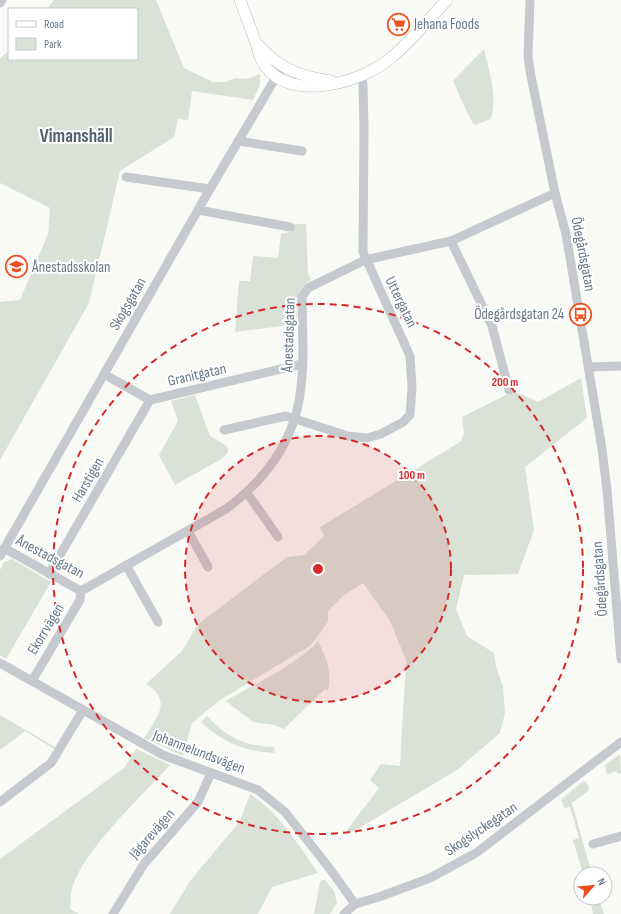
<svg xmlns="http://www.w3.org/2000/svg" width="621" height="914" font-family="'Sofia Sans Condensed',sans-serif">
<rect width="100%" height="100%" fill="#f9f9f6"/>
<g fill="#dae1d7">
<polygon points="54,0 156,0 184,68 213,82 226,82 235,78 247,79 260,74 260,85 253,100 192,91 188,120 178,119 174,137 120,171 89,303 0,460 0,302 20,300 48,234 50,208 0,183 0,58 9,51 9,59 137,59 137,9 47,9"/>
<path d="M484,49c5,23 14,47 7,70l-16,6c-4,-2 -18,-36 -22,-44z"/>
<path d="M294,224h12l2,48 3,8c-17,9 -14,26 -14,44l-62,8 4,-51h11l3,-25 25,2 3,-24 10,-2z"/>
<path d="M581,378l6,40 -62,49 9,63 -16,44 -54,1 -8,34 11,27 27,17 2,13 7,21 2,26 -5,20 -43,37 -108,64 -2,-4 32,-42 -9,-8 11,-16 19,2 6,-106 -16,-39 -27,-38 -20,13 -15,15v11l-18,24 -90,54 -28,23 -9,33 -39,-18c13,-20 29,-38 2,-54l36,-33 16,-27 89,-67 17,-2 20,-19 -4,-9 140,-85 4,-8 -2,-17 52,-26 24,11z"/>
<polygon points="195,395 210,436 227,446 228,452 223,458 175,485 159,455 178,421 171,401"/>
<polygon points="12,559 51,582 6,659 0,655 0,570 4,562"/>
<path d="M318,641c9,17 14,31 10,50l-3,-2 -41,40 -10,-4 -21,-3 -27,-21c25,-15 75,-39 92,-60z"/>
<polygon points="0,715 55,747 54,749 25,731 0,750"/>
<path d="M207,716c20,22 38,30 67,31l1,6c-30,-1 -53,-11 -74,-31z"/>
<path d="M136,749l34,16c-27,30 -90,88 -98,125 -2,6 -1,13 -2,19l9,5h-79v-55l124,-91z"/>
<polygon points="620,754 621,773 618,774 616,771 607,775 605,765"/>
<polygon points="584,781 589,786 588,791 572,803 592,874 583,874 573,840 579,838 570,807 564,808 561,799"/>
<path d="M250,794c29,19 48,50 68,79l-46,14 -14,27h-88l20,-33 50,-60z"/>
<polygon points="322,880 325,880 334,891 337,903 330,914 314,914 320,882"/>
<polygon points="590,898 599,898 604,914 593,914"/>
</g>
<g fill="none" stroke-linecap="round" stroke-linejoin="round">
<defs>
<g id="major">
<path d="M240,0c5,14 11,29 16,43 2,8 4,16 9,23 27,37 97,17 127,-9 20,-17 37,-38 55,-57"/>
<path d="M257,44c22,24 41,32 74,37"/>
</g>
</defs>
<use href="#major" stroke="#b9bdc1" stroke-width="12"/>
<g stroke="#c6cace" stroke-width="9">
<polyline points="530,0 528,57 531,76 555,193 566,234 602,449 607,490 621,659"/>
<polyline points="0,3 2,0"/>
<polyline points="238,141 302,151"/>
<polyline points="126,177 210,189"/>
<polyline points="198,210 290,227"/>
<polyline points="451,241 492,326 509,390"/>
<polyline points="589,367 621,366"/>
<polyline points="104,374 150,400 302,364"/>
<polyline points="224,430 286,416 348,436 367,438 381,434 403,422 410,415 412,387 410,356 363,252 364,127 363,84 361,76"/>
<polyline points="247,493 278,537"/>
<polyline points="188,531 208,567"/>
<path d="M4,548l77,43 145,-82c38,-28 68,-67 74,-115 5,-32 2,-65 2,-97l6,-9 57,-28 86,-19 104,-48"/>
<polyline points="0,556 210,189 282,67"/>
<polyline points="126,565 158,622"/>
<polyline points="49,574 150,400"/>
<polyline points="0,663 163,755 258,790 285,812 330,869 355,904"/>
<polyline points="32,681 80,600 81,591"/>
<polyline points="0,802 51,763 83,710"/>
<polyline points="593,844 621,836"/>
<polyline points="113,914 144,864 198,802 211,773"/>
<polyline points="344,914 355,904 379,897 430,878 476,853 621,742"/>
</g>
<use href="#major" stroke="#fff" stroke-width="11"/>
</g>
<circle cx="318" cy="569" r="133" fill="#d62828" fill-opacity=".12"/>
<g fill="none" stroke="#d62828" stroke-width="2" stroke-dasharray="7 5">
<circle cx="318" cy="569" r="133"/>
<circle cx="318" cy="569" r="265"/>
</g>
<defs>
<symbol id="supermarket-ring" viewBox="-11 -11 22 22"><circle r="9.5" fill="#fff" stroke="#ee5221" stroke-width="1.5"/><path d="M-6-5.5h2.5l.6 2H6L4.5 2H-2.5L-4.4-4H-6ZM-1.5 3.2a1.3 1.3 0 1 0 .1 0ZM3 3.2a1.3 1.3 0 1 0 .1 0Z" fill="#ee5221"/></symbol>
<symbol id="school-ring" viewBox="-11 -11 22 22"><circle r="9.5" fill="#fff" stroke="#ee5221" stroke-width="1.5"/><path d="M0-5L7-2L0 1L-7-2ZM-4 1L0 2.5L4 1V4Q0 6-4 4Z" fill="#ee5221"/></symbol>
<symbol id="bus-ring" viewBox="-11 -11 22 22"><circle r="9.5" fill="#fff" stroke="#ee5221" stroke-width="1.5"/><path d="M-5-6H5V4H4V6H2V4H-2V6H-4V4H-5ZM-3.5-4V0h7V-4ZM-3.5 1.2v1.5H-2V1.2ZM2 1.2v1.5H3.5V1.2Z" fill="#ee5221"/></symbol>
</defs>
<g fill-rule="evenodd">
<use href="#supermarket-ring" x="386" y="12" width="25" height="25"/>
<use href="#school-ring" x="4" y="254" width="25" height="25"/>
<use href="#bus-ring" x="568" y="302" width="25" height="25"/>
</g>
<g text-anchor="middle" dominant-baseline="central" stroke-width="4" stroke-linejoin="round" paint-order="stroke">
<g font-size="15" fill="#667989" stroke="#fff" text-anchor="start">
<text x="414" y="24">Jehana Foods</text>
<text x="32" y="267">Ånestadsskolan</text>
<text x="564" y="314" text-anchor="end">Ödegårdsgatan 24</text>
</g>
<g font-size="15" fill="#667989" stroke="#fff">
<text transform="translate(583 254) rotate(79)">Ödegårdsgatan</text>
<text transform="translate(401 302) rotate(64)">Uttergatan</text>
<text transform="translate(128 304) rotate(-60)">Skogsgatan</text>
<text transform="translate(289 335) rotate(-88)">Ånestadsgatan</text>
<text transform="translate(197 375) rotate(-13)">Granitgatan</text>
<text transform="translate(88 480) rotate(-60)">Harstigen</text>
<text transform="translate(50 557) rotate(28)">Ånestadsgatan</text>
<text transform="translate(600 579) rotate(-94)">Ödegårdsgatan</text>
<text transform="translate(46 629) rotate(-59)">Ekorrvägen</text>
<text transform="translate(199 752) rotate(21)">Johannelundsvägen</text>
<text transform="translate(481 829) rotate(-34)">Skogslyckegatan</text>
<text transform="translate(152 834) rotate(-49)">Jägarevägen</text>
</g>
<g font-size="19" font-weight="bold" fill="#54626e" stroke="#fff">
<text x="76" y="136">Vimanshäll</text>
</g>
</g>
<circle cx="318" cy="569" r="6" fill="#d62828" stroke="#fff" stroke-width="2"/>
<g font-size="12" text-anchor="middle" font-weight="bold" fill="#d62828" stroke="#fff" stroke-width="4" stroke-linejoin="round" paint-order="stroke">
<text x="505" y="386">200 m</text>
<text x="412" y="479">100 m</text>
</g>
<rect x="8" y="8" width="130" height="52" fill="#ffffff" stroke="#c2c9d0"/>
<rect x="16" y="21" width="20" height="6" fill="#ffffff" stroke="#c2c9d0"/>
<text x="44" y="28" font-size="12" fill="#667989">Road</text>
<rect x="16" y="38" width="20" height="12" fill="#dae1d7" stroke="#c2c9d0"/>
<text x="44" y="48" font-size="12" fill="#667989">Park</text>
<g transform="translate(593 886) rotate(63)"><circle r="19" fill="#ffffff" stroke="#c2c9d0"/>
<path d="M0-3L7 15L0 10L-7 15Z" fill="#ee5221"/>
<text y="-6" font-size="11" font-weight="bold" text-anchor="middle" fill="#667989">N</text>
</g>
</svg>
